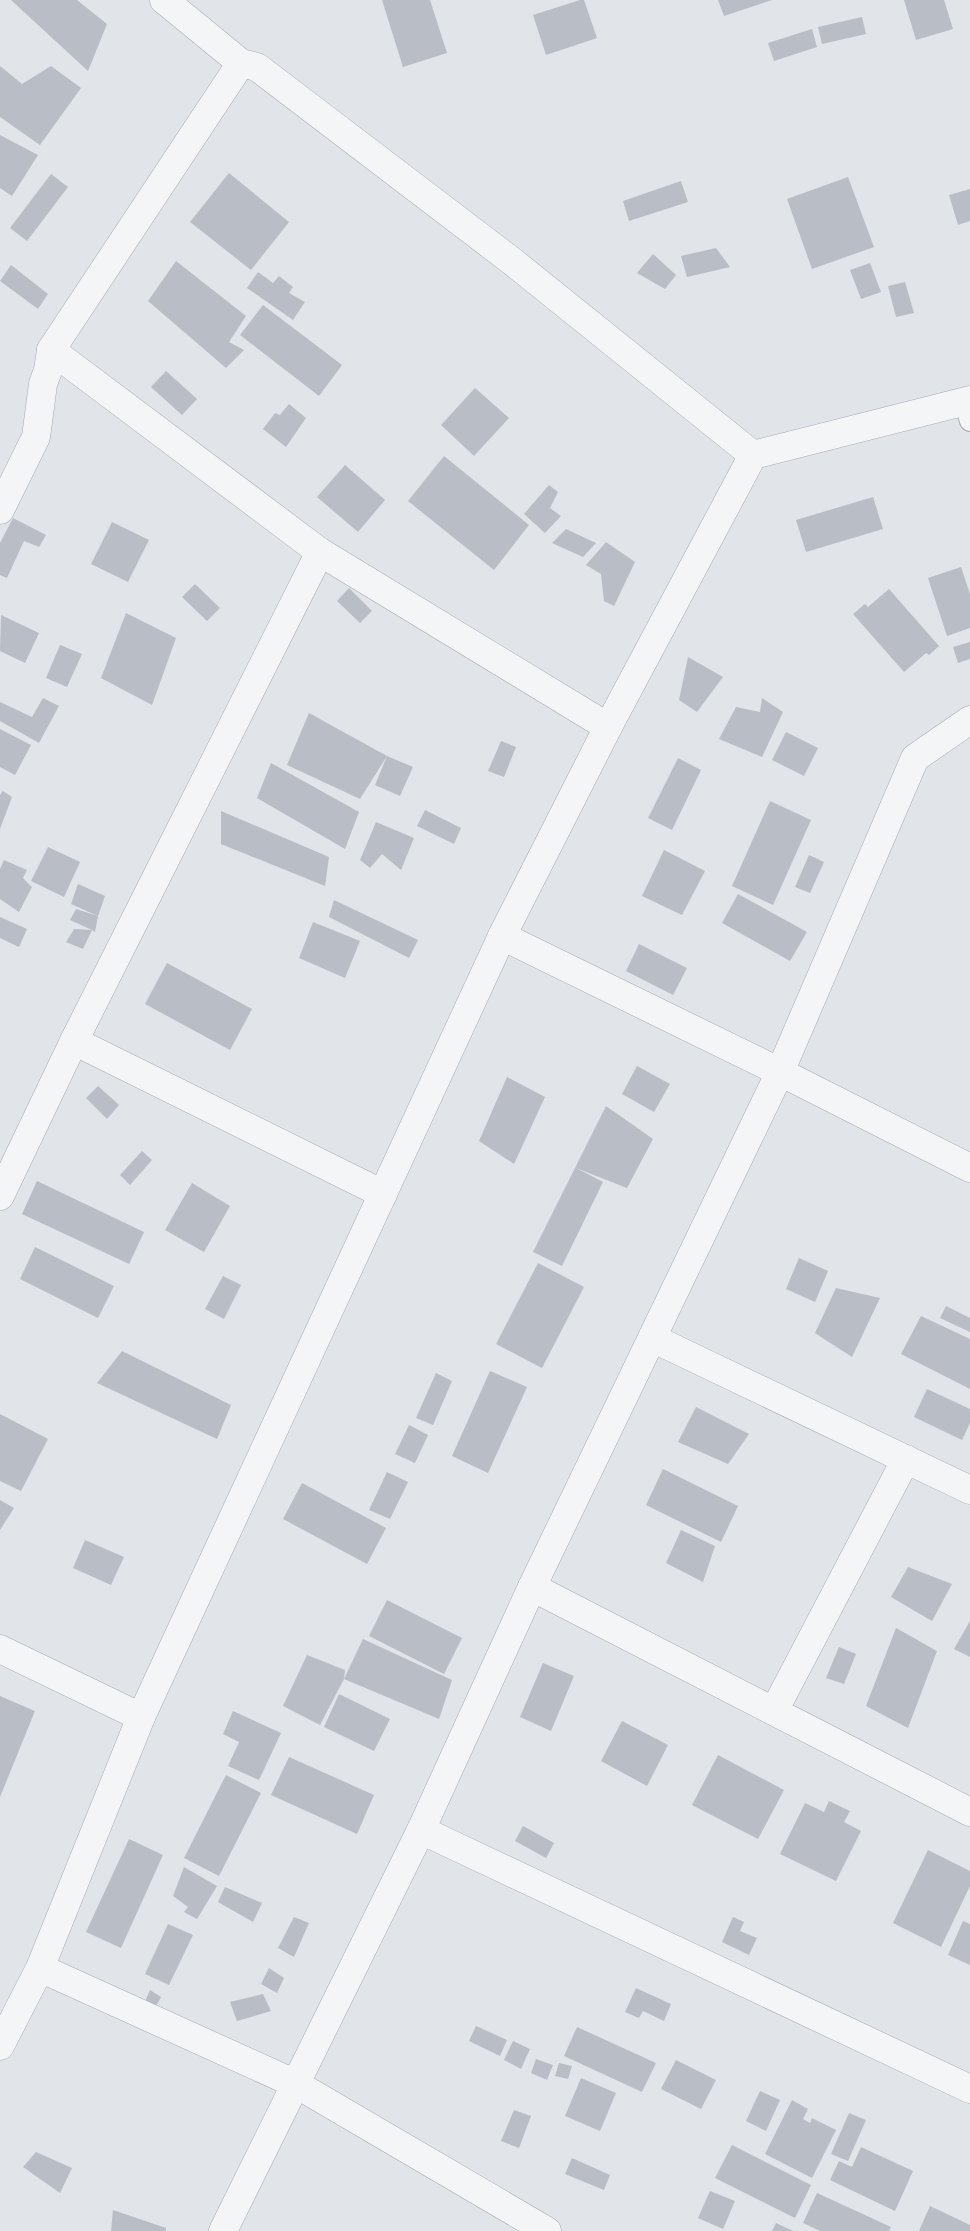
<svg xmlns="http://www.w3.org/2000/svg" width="970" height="2231" font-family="'PT Sans Narrow',sans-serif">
<rect width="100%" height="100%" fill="#e1e4e9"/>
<g fill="#b9bdc5">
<polygon points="11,0 77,0 107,24 88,71"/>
<polygon points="382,0 430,0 447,53 403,67"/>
<polygon points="580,0 584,0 597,38 546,55 533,15"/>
<polygon points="718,0 772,0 724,16"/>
<polygon points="904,0 944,0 953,29 916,40"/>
<polygon points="862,17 866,34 822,44 818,27"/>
<polygon points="812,29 817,47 774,61 768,43"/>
<polygon points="0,66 22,84 51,66 81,88 40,145 0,117"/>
<polygon points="0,135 38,155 12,196 0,188"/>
<polygon points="229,173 289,222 251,270 190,222"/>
<polygon points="51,174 68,187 27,241 10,228"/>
<polygon points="848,177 874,247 812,269 787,199"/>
<polygon points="681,181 688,202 629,221 623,201"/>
<polygon points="970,189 970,221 958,225 949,195"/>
<polygon points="716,248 730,267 687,277 681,256"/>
<polygon points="653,254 676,275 665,289 637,273"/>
<polygon points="176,261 246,316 229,342 244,350 226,368 148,301"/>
<polygon points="870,263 881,292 861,299 850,270"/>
<polygon points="11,265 48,294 38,309 0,281"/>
<polygon points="258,272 273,283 279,276 293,287 289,293 305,302 293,320 247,288"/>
<polygon points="905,282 914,313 896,317 888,286"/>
<polygon points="263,305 342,365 319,396 240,335"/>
<polygon points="166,371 197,399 182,415 151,387"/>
<polygon points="475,388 509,418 474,456 441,425"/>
<polygon points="289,404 306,418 286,447 263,429 275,413 280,415"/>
<polygon points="444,456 529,525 494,570 408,501"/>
<polygon points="345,465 385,500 358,532 317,497"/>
<polygon points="549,485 558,492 550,508 561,516 545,533 524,514"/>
<polygon points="873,497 883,529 806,552 796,520"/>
<polygon points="13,518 46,535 39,547 24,541 7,578 0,575 0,543"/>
<polygon points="112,522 149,540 128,582 91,564"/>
<polygon points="566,529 596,543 583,557 552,543"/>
<polygon points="606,542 635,562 614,606 604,601 601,574 586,565"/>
<polygon points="961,567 970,594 970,628 947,636 928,578"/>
<polygon points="195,584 220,608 207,621 182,597"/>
<polygon points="349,588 372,611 360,623 337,601"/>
<polygon points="889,589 939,646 929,655 926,653 904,672 853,614 865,604 868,607"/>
<polygon points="126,613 176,638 152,705 101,678"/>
<polygon points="1,615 39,633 25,663 0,651"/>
<polygon points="970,642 970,659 958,663 953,647"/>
<polygon points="60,645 82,654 67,687 46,678"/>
<polygon points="688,657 723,677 697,712 679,700"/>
<polygon points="43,698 59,706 39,743 0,721 0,702 32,717"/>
<polygon points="762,698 783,712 762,757 719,739 736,707 760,712"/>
<polygon points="309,713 387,756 360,799 287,765"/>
<polygon points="0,729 31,745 15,775 0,767"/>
<polygon points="786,732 818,748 804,776 772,760"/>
<polygon points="501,741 516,747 504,777 488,771"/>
<polygon points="387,756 413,767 400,796 375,785"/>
<polygon points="678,758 701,770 672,830 648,818"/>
<polygon points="271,763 359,812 345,849 257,798"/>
<polygon points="3,791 12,797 0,829 0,795"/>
<polygon points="770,801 811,820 773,905 732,886"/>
<polygon points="425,810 461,828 454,844 417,826"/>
<polygon points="221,811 329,857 325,886 221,844"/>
<polygon points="376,822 414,838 401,870 382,854 370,868 360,860"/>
<polygon points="48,847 80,862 64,897 31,881"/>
<polygon points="664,850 705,871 682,915 642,896"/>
<polygon points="809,855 824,862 810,893 795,887"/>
<polygon points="4,860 27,870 23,878 32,887 19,912 0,899 0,869"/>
<polygon points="78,884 105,896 98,916 71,904"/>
<polygon points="738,894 807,932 790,961 722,923"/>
<polygon points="334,900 418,940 409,958 329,917"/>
<polygon points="76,909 98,916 95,932 92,930 83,949 66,942 74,929 92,930 70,920"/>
<polygon points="0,917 27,929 19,947 0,938"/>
<polygon points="313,922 360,941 345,978 299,958"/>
<polygon points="639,944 687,968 673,995 626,971"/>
<polygon points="167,963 252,1009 230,1050 145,1004"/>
<polygon points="637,1066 670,1084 654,1112 622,1094"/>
<polygon points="507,1077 545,1097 514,1164 479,1141"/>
<polygon points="98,1086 119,1105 107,1119 86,1098"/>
<polygon points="606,1106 653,1139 627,1188 576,1168 603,1182 562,1266 533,1252"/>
<polygon points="142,1151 152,1160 130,1185 120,1175"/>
<polygon points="37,1181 144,1232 129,1264 22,1214"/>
<polygon points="192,1183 230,1206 204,1252 165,1230"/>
<polygon points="35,1247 114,1286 98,1318 20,1279"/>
<polygon points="799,1258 828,1271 815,1302 786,1289"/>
<polygon points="538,1263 584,1287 542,1368 496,1344"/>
<polygon points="223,1276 241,1285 224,1319 205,1309"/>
<polygon points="836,1288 880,1298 852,1357 815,1333"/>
<polygon points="946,1306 970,1318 970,1332 940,1318"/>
<polygon points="921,1316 970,1339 970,1389 901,1354"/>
<polygon points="122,1351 231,1405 217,1439 97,1383"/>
<polygon points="490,1371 527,1387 488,1473 452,1456"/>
<polygon points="436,1373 452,1381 433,1425 416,1418"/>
<polygon points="927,1389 970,1409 970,1423 962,1440 914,1417"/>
<polygon points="696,1407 749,1434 728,1464 678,1442"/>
<polygon points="0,1414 48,1439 21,1491 0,1481"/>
<polygon points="409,1425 428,1435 415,1463 395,1454"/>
<polygon points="663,1469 738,1506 721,1542 646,1505"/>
<polygon points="387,1472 408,1482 390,1519 369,1510"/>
<polygon points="302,1483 386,1528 367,1564 283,1519"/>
<polygon points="0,1500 14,1508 0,1530"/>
<polygon points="681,1530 715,1546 703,1582 666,1563"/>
<polygon points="85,1540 124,1557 111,1585 73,1568"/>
<polygon points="908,1567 952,1584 932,1621 891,1597"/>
<polygon points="387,1600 462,1638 444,1674 369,1636"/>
<polygon points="970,1621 970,1657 954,1649"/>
<polygon points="896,1628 937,1651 908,1728 866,1706"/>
<polygon points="363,1639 452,1680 439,1719 344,1679"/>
<polygon points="839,1647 856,1654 844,1684 826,1678"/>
<polygon points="307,1655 345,1670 344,1679 320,1725 283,1706"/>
<polygon points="543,1663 574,1676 551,1731 520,1717"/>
<polygon points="339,1694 390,1719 374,1751 324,1727"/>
<polygon points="0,1696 35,1711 0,1797"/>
<polygon points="233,1711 281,1733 259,1780 228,1766 239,1742 223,1734"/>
<polygon points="622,1721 668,1745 647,1786 601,1761"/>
<polygon points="718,1755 784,1790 758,1839 692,1805"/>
<polygon points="289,1757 374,1795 357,1834 271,1795"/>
<polygon points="226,1775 261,1793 219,1876 184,1858"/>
<polygon points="829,1801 850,1811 844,1822 861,1831 836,1881 780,1854 805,1803 824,1812"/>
<polygon points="523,1826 554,1843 546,1858 515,1841"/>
<polygon points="129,1839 163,1855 121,1948 86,1932"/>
<polygon points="928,1850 970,1871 970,1886 941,1947 893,1923"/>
<polygon points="184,1867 217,1886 197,1919 184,1912 188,1907 173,1896"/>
<polygon points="225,1887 262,1903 253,1922 218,1902"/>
<polygon points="294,1917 309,1923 294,1957 278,1948"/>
<polygon points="733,1917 744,1922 740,1931 757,1938 749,1955 722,1942"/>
<polygon points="963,1921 970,1924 970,1965 948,1955"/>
<polygon points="168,1924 193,1935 169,1985 145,1974"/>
<polygon points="269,1968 284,1978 277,1993 261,1984"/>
<polygon points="636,1988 671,2004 664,2021 643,2011 639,2018 625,2012"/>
<polygon points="150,1990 161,1997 154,2010 144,2004"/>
<polygon points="263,1994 271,2011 237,2021 230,2002"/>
<polygon points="476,2026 507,2040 500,2056 469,2041"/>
<polygon points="577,2027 656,2063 642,2092 564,2056"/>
<polygon points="513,2041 530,2049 521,2069 504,2060"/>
<polygon points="536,2059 553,2065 547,2080 531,2073"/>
<polygon points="676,2060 716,2080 701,2109 661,2089"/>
<polygon points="559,2063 572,2066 568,2079 555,2076"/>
<polygon points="581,2078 616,2093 600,2131 565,2116"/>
<polygon points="760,2091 780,2100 766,2131 746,2121"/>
<polygon points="792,2100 808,2109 803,2119 810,2123 812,2118 836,2130 812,2178 765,2154"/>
<polygon points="514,2110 531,2116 519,2148 501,2141"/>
<polygon points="849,2113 866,2120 848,2161 831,2154"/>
<polygon points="732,2145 811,2185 795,2218 715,2178"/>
<polygon points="861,2147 913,2171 895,2211 830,2180 839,2161 852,2167"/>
<polygon points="36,2152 72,2168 60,2193 23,2167"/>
<polygon points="572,2158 610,2175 604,2190 565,2174"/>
<polygon points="710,2191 735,2201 723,2229 698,2218"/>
<polygon points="817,2193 891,2227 889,2231 820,2231 803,2223"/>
<polygon points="930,2206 970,2225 970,2231 919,2231"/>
<polygon points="113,2210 166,2228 166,2231 111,2231"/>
<polygon points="776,2223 793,2231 772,2231"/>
</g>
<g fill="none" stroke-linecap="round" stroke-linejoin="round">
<defs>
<polyline id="lane" points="964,402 970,421"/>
<g id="street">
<polyline points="164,0 241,63 257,67 513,262 753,455"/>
<polyline points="51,350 241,63"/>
<polyline points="0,510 36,437 43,384 48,370 51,350 320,552 608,727"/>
<polyline points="502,936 780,1072 970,1168"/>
<polyline points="74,1041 383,1194"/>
<polyline points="0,1196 74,1041 320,552"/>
<polyline points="652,1338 970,1490"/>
<polyline points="532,1587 970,1812"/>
<polyline points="0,1649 141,1717"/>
<polyline points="774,1711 906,1459"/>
<polyline points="421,1830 970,2089"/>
<polyline points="40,1968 296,2084 547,2231"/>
<polyline points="0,2046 40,1968 141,1717 502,936 608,727 753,455 970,400"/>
<polyline points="223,2231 421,1830 532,1587 780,1072 915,758 970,720"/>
</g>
</defs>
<use href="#lane" stroke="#a7abb3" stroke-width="22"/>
<use href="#street" stroke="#a7abb3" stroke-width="29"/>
<use href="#lane" stroke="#f4f5f7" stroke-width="20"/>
<use href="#street" stroke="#f4f5f7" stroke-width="28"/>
</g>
</svg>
